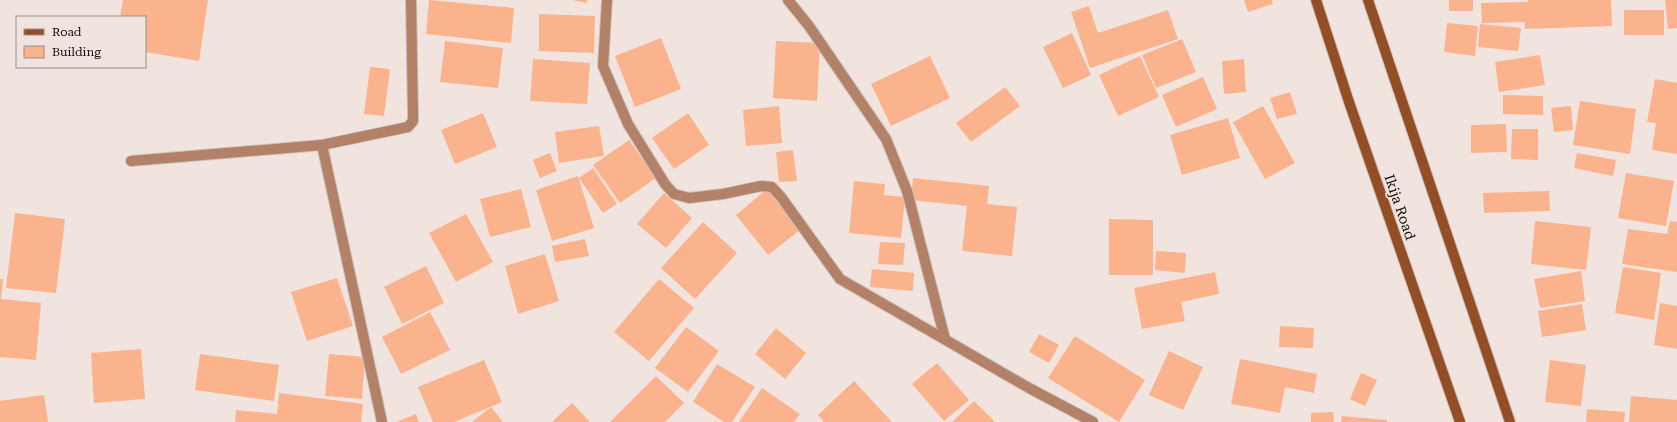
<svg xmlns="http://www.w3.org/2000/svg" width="1677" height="422" font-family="'Roboto Serif',serif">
<rect width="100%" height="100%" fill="#f1e4de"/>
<g fill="#fbb38e">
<polygon points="123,0 208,0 199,61 145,52 145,17 120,17"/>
<polygon points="429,0 514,8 511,43 426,34"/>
<polygon points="572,0 587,0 587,3"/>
<polygon points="1244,0 1272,0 1273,4 1248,12"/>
<rect x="1449" y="0" width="24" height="11"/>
<polygon points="1528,0 1611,0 1612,26 1525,29 1525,22 1482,23 1481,3 1528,2"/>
<polygon points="1665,0 1677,0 1677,28 1668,29"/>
<polygon points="1089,6 1098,33 1168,10 1178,39 1090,68 1071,12"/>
<rect x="1624" y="10" width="40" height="25"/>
<polygon points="539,14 595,16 594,53 539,51"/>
<polygon points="1447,23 1478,26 1475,56 1444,52"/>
<polygon points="1480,24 1521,28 1518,51 1478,47"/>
<polygon points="1072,33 1091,75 1063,88 1043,47"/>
<polygon points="661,38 681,89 635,107 615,56"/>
<polygon points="1182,39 1196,72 1156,88 1142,55"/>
<polygon points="445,41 503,48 498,88 440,82"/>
<polygon points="776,41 820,43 817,101 773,98"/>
<polygon points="1540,55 1545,85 1499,92 1495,62"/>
<polygon points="930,56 950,98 891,126 871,84"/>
<polygon points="1140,56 1159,97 1118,116 1099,75"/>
<polygon points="533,59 590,63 587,104 530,101"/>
<polygon points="1244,59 1246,92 1224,94 1222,61"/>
<polygon points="370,67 390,69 384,116 364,114"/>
<polygon points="1203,77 1217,109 1176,127 1162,95"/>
<polygon points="1655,79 1677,83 1677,154 1652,150 1656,123 1647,122"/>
<polygon points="1005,87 1020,106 971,142 956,123"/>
<polygon points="1290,92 1297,114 1277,119 1270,98"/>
<polygon points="1503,95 1543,96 1543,115 1503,114"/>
<polygon points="1580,101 1636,109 1630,154 1573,145"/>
<polygon points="779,106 782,143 746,146 743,110"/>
<polygon points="1263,106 1295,163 1265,179 1233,122"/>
<polygon points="1571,106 1573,130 1554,132 1551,108"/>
<polygon points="483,113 497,147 455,164 441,130"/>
<polygon points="688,113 709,145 674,169 652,138"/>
<polygon points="1228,118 1240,158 1182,175 1170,135"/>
<polygon points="1506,124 1507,152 1471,153 1471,125"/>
<polygon points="599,126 604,156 559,163 555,132"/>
<polygon points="1512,129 1538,129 1538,160 1511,159"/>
<polygon points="629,140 656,178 620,203 593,165"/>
<polygon points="793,150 797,181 779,182 776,152"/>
<polygon points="550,153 557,171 540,178 533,160"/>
<polygon points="1577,153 1616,160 1613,176 1574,168"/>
<polygon points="593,168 617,204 603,213 579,178"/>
<polygon points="1626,173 1674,181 1666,226 1618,218"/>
<polygon points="578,176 594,228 552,241 536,190"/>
<polygon points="913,178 989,186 987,204 1017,207 1012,256 962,251 967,206 911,200"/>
<polygon points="854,181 885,184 884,195 905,197 901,238 849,233"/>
<polygon points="521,189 531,227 490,237 480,199"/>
<polygon points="767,189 800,230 768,255 736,215"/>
<polygon points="1549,191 1550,211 1484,213 1483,193"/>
<polygon points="664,193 692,218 666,248 637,224"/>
<polygon points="15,213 65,219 56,293 6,288"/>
<polygon points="466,214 493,262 456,282 429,233"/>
<polygon points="1109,219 1153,220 1153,275 1109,275"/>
<polygon points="1535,221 1591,227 1586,270 1531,264"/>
<polygon points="1670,221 1677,222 1677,272 1622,264 1628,229 1667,234"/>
<polygon points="703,222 737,253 695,299 661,268"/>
<polygon points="585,239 589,256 555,262 552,246"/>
<polygon points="880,242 905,243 903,265 878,264"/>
<polygon points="1156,251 1186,253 1185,273 1155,270"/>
<polygon points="545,254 559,301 518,314 505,266"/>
<polygon points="426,266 444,303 402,324 384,287"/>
<polygon points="1623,267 1661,273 1654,320 1615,313"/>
<polygon points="872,269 914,273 913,291 870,287"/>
<polygon points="1581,271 1585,301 1540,308 1534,279"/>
<polygon points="1215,272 1219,294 1181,302 1185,321 1142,329 1134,288"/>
<polygon points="337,278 353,326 307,341 291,292"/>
<polygon points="0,279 3,279 1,299 41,303 36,360 0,357"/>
<polygon points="659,279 694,308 649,361 614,332"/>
<polygon points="1660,303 1677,306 1677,349 1654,345"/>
<polygon points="1582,304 1586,330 1542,337 1538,311"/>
<polygon points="430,312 450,350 401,374 382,337"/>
<polygon points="1280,326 1314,328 1313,348 1279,347"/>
<polygon points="686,327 719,351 688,392 655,368"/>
<polygon points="776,328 806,353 785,379 755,354"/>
<polygon points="1039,334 1059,345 1049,363 1029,352"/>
<polygon points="1075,336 1145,380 1119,422 1048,378"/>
<polygon points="141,349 145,399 94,403 91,353"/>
<polygon points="1169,351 1203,367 1183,410 1149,395"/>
<polygon points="200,354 279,365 274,401 195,390"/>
<polygon points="329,354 365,357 362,399 325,396"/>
<polygon points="1240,359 1317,374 1314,393 1285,387 1280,413 1231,404"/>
<polygon points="484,360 502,402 454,422 433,422 418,387"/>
<polygon points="1550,360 1586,365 1581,406 1545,402"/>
<polygon points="937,363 969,400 944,421 912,384"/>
<polygon points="717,364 755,387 732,422 724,422 693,402"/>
<polygon points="1361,373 1377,380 1365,406 1350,399"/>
<polygon points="656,376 684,403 665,422 610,422"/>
<polygon points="854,381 892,422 824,422 818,415"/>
<polygon points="762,388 800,414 794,422 739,422"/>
<polygon points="279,393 363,404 361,422 235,422 236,410 277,414"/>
<polygon points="44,395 48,422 0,422 0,401"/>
<polygon points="1631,396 1677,400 1677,422 1629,422"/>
<polygon points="974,401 995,422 952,422"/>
<polygon points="572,403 590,422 552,422"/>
<polygon points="491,407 503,422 472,422"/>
<polygon points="1587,409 1625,412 1624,422 1586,422"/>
<polygon points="1333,412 1334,422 1311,422 1311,413"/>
<polygon points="416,414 419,422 396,422"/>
<polygon points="1342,416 1387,420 1387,422 1341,422"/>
</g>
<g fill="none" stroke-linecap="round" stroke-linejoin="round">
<defs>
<g id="street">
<polyline points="607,0 603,66 628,124 665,184 674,194 689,198 723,194 761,186 772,187 781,197 840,279 1029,388 1093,422"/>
<polyline points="788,0 809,26 886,139 907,191 945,339"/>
<polyline points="322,145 382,422"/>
<polyline points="131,161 322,145 408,127 413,121 413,115 411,0"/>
</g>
<g id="secondary">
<polyline points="1316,0 1349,102 1460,422"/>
<polyline points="1368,0 1510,422"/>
</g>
</defs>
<use href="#street" stroke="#cdc1bc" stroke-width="12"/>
<use href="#secondary" stroke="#cdc1bc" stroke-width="12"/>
<use href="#street" stroke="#b28167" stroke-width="10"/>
<use href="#secondary" stroke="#934e26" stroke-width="10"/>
</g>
<g text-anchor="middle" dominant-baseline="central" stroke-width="3.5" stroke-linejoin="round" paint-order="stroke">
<g font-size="14" fill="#0f0b09" stroke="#f1e4de">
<text transform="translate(1400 207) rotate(71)">Ikija Road</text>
</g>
</g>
<rect x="16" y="16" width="130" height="52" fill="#f1e4de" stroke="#978d89"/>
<rect x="24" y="29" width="20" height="6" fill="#934e26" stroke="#978d89"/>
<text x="52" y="36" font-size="12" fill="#0f0b09">Road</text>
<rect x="24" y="46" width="20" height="12" fill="#fbb38e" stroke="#978d89"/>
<text x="52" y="56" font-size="12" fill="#0f0b09">Building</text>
</svg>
